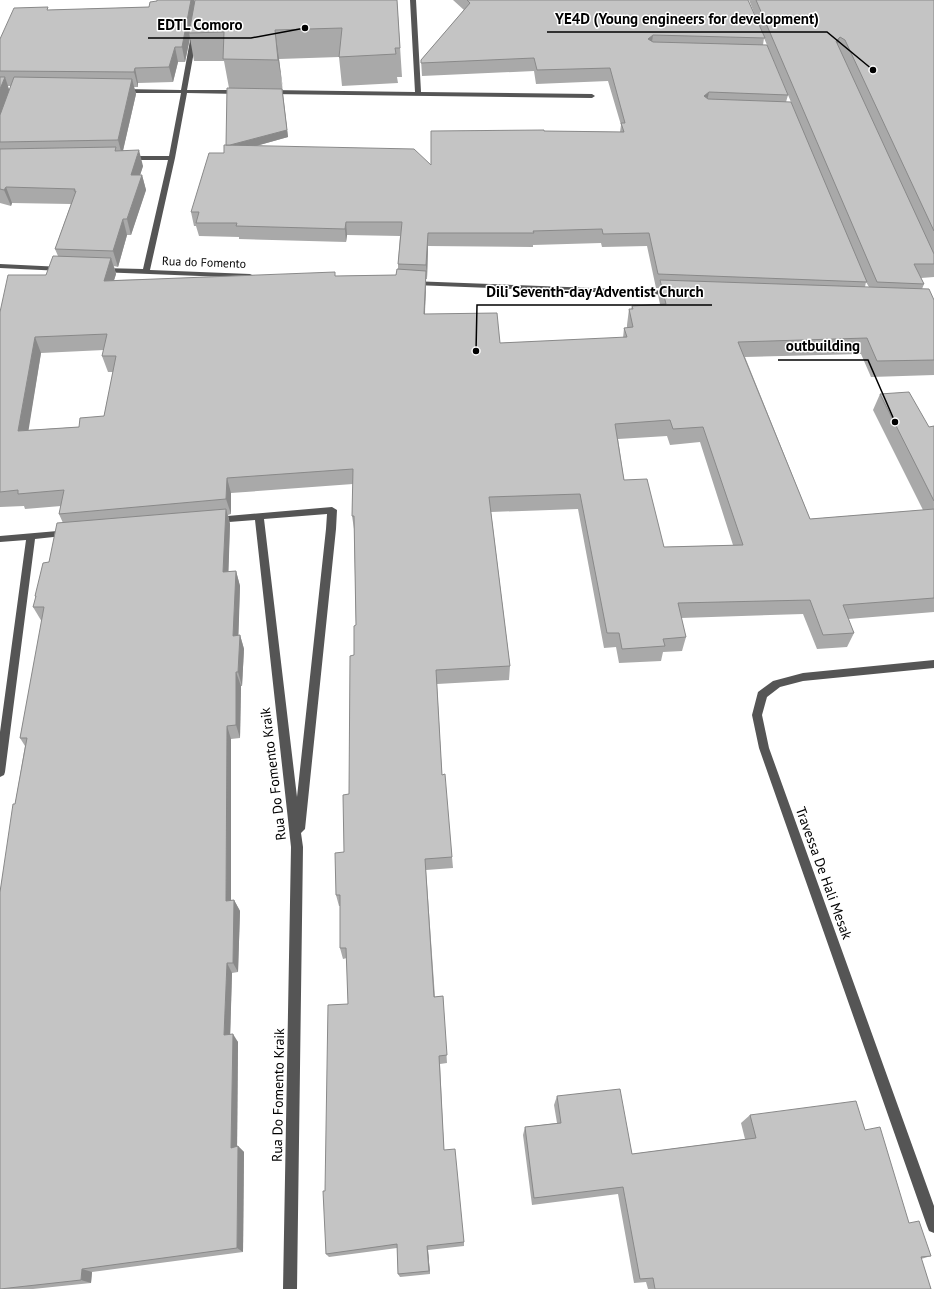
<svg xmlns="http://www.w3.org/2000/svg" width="934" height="1289" font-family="'PT Sans',sans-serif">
<rect width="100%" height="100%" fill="#fff"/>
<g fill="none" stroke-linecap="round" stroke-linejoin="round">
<g fill="#555" fill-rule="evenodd">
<polygon points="410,0 416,0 421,92 592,94 595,96 592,98 270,94 267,92 270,90 415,92"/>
<polygon points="194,33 197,35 187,90 240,90 243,92 240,94 187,93 175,158 150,270 250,274 254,276 250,278 99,272 98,270 102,268 143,269 168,160 128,160 125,158 128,156 169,156 181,93 122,93 119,91 122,89 181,90 191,35"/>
<polygon points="0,264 62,267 66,269 62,271 0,268"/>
<polygon points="411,281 671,291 675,293 671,295 414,285 410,283"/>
<path d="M332,507l5,3 -1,19 -31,300 -4,4 2,14 -6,442h-14l8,-442 -36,-327 -39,3 -5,-3 5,-3zM327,514l-1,15 -29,268 -33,-278z"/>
<polygon points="69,530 74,533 72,535 35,539 5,772 4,775 0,777 0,732 26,540 0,542 0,536"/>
<polygon points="934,660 934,668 803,681 780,687 767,697 762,715 769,748 934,1206 934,1233 929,1231 927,1226 759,748 752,715 758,692 773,681 803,673"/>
</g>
</g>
<g fill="#a9a9a9" fill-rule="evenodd">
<path d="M157,0h37l1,1 202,-1 5,77h-5l1,6 -56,3 -3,-29 -60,2 9,78 -32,9 175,19 113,-34 76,1 1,-7 -13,-44 -72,3 -2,-13 -112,5 -1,-16 43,-50 -11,-10h295l11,25 -10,-25h185v277l-13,1 3,6 -2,5 12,11v75l-63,2 -10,-23 -116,3 65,162 113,-9 -50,-100 7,-16 49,33 5,-1v186l-86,7 6,14 -7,14 -30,2 -14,-35 -122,4 5,19 -4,14 -19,1 -2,9 -42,2 -3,-16 -12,1 -26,-139 -87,3 19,154 -1,14 -72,4 5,91 10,82 1,11 -27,2 9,127 8,-1 4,67 -7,1 4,86 20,92v4l-36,4 2,24 -30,3 -2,-3 -1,-26 -68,9 -3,-3 -1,-63 23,-187 -1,-46 -4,1 -3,-11v-42h-1l-3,-11 8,-43 5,-58 5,-139 2,-30 -2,-96 -2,-13 1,-32 -122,9v21l-3,1 2,9 -2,48 8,-1 4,15 -2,49h2l4,14 -2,37h-1l-1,52 -9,1v161h3l6,11 -2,61 -6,1 -2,61 8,8 -1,104h1l6,6 -1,100 -151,20 -1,11 -58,6h-33v-397l25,-146 -5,-8 22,-116 -9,-15 3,-9 -1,-2 14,-34 14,-39 -4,-9 2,-8 -36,3 -1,-3 -24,1v-195l46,-37 12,-19 -3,-7 16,-45 -59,-1 -1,3 -11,-3v-164l49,-29 100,-3 8,-6zM190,38l4,23h30l5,27 -3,57 -2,8 -33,59 3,14h2l3,10 40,1v2l107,3 1,-7 53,1 -2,28v5l-2,6 -282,5 2,-6 -2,-8 4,1 9,-32h4l15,-45 -4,-15h-2l3,-9 -20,-16 13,-56 -2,-7h4v-4l35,-1 5,-20h7zM764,38l32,76 -10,-12 2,-7 -25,-50zM7,86h4l-2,4zM601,243l1,4 45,-1 9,42h3l-1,7 2,9 -28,2 -1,3h-2l-2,16v3h-3l-1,10 -123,5 -75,-29 1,-35h1l1,-33 105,1v-2zM866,282l3,5h-4zM104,350l-2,6 6,16h5l-9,44 -25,11 -51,3 13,-77zM667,436l3,9 30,-3 33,103 -69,2 -40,-67 -6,-41z"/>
<polygon points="557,1096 632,1154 745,1139 741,1123 750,1115 865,1130 909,1223 931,1256 921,1259 931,1289 648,1289 646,1282 634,1283 618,1194 532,1205 523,1135 525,1127 557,1123 554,1105"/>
</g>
<g fill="#898989">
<polygon points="191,0 194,0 196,5 189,33 190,38 185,62 182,47"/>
<polygon points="275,30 279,59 283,89 278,60"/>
<polygon points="653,35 651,48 648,39"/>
<polygon points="840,37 836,50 836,41"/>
<polygon points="175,47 178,62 173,82 169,67"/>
<polygon points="135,68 138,83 138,87 134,72"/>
<polygon points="5,77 10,92 0,120 0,89"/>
<polygon points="132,79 136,94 122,155 118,140"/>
<polygon points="282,89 288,137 227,154 226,146"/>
<polygon points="709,92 706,106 704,96"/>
<polygon points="139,150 143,166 135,191 131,175"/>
<polygon points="142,175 146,190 131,235 127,219"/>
<polygon points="6,187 12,203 11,206 4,190"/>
<polygon points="123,219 127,235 118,267 113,251"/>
<polygon points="346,222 347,235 346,242 345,229"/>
<polygon points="428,233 428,246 427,279 426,265"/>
<polygon points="111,258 116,274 109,296 104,281"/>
<polygon points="426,271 426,286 424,330 424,314"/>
<polygon points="35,337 41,353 26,446 18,431"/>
<polygon points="227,478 231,493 231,514 226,499"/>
<polygon points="226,509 230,524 228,587 223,572"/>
<polygon points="236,571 240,586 238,650 233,636"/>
<polygon points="240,635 244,649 242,686 238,672"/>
<polygon points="236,672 241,686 240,738 236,725"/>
<polygon points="227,726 231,739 231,912 226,901"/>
<polygon points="234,900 240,911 238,972 233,963"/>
<polygon points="227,963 232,973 230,1043 224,1035"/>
<polygon points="233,1034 238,1042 237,1154 231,1148"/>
<polygon points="238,1146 244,1152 243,1252 237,1248"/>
<polygon points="427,1246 428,1250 430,1274 429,1271"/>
<polygon points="82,1269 92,1272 91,1283 81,1280"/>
</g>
<g fill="#c4c4c4" stroke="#898989" fill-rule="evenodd">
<polygon points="157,0 191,0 182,47 175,47 169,67 135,68 134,72 0,71 0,39 14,8 48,7 47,10 149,7 150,2 157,1"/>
<polygon points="195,0 397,0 400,48 395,48 396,54 339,57 342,28 275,30 278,60 223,59 224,32 189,33"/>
<polygon points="467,0 748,0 765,38 653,35 648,39 653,42 767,45 788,95 709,92 704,96 708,99 791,102 867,282 658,274 649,233 603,234 602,229 533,231 534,233 428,233 426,265 398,264 402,222 346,222 345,229 236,226 237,223 196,223 199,212 191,212 209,153 224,153 224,145 414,149 431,165 431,131 544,130 544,131 624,132 621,123 625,123 610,68 537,70 534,58 421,63 421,60 470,3"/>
<polygon points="756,0 934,0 934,231 845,40 840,37 836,41 934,254 934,264 914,264 924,284 877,282"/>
<polygon points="0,77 5,77 0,89"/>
<polygon points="14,77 132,79 118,140 0,142 0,115"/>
<polygon points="227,88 282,89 287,130 230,145 226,145"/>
<polygon points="116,147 115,151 139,150 131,175 142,175 127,219 123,219 113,251 55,249 76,191 74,191 75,189 6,187 4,190 0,189 0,149"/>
<path d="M53,256l58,2 -7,23 231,-9v4l61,-1 1,-6 29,2 -2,43 73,-1 3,30 127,-6 -3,-9 9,-1 -4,-18h4l-1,-3 34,-2 -6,-24 269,9 5,11v60l-57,1 -10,-23 -129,4 72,177 124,-10v89l-91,7 11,28 -31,2 -13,-35 -132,3 8,34 -23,2 2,7 -43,3 -3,-16h-12l-27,-139 -91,3 21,169 -74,4 6,105 3,-1 7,83 -27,2 9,138 9,-1 4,59 -8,1 5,94 11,-1 9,93 -37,4 2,25 -31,3 -1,-30 -71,10 -3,-63h2l3,-186 20,-1 -2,-56h-6v-53h-4l-1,-42 9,-1 -1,-57 6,-1 1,-138 4,-1v-29l2,-1 -2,-109h-2l1,-47 -126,9 -1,21 -167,15 5,-24 -46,4v-4l-18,2v-180l8,-37h38zM107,334l-5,22h14l-12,60 -24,2 -1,9 -61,4 17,-94zM670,420l3,9 30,-2 40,118 -79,2 -17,-68 -23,1 -9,-56z"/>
<polygon points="909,392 929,427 934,426 934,501 880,394"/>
<polygon points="226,509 223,572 236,571 233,636 240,635 238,672 236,672 236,725 227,726 226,901 234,900 233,963 227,963 224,1035 233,1034 231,1148 238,1146 237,1248 82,1269 81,1280 0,1289 0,892 13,804 15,804 27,738 20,738 44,607 33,607 36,596 35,596 43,563 49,562 57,523"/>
<polygon points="620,1089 632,1154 756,1138 750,1115 856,1101 865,1130 880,1127 909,1223 919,1221 931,1256 921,1257 931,1289 655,1289 653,1278 640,1279 623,1187 534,1198 525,1127 561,1123 557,1096"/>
</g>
<g text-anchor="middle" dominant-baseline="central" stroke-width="3" stroke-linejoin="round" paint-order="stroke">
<g font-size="12" fill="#000" stroke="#fff">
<text transform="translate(204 262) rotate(2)">Rua do Fomento</text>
</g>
<g font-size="14" fill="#000" stroke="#fff">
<text transform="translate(273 774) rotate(-97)">Rua Do Fomento Kraik</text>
<text transform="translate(824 873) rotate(70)">Travessa De Hali Mesak</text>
<text transform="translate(278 1095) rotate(-89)">Rua Do Fomento Kraik</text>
</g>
</g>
<path fill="none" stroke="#000" stroke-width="1.5" d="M873 70L827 32H547M305 28L251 38H148M476 351L477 305H712M895 422L868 360H778"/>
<g fill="#000" stroke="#fff" stroke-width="1.5">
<circle cx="873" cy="70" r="4"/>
<circle cx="305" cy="28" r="4"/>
<circle cx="476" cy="351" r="4"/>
<circle cx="895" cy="422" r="4"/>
</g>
<g font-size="15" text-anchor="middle" font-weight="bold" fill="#000" stroke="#fff" stroke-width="3" stroke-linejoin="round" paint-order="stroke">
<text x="687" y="24">YE4D (Young engineers for development)</text>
<text x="200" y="30">EDTL Comoro</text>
<text x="595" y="297">Dili Seventh-day Adventist Church</text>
<text x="823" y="351">outbuilding</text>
</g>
</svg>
